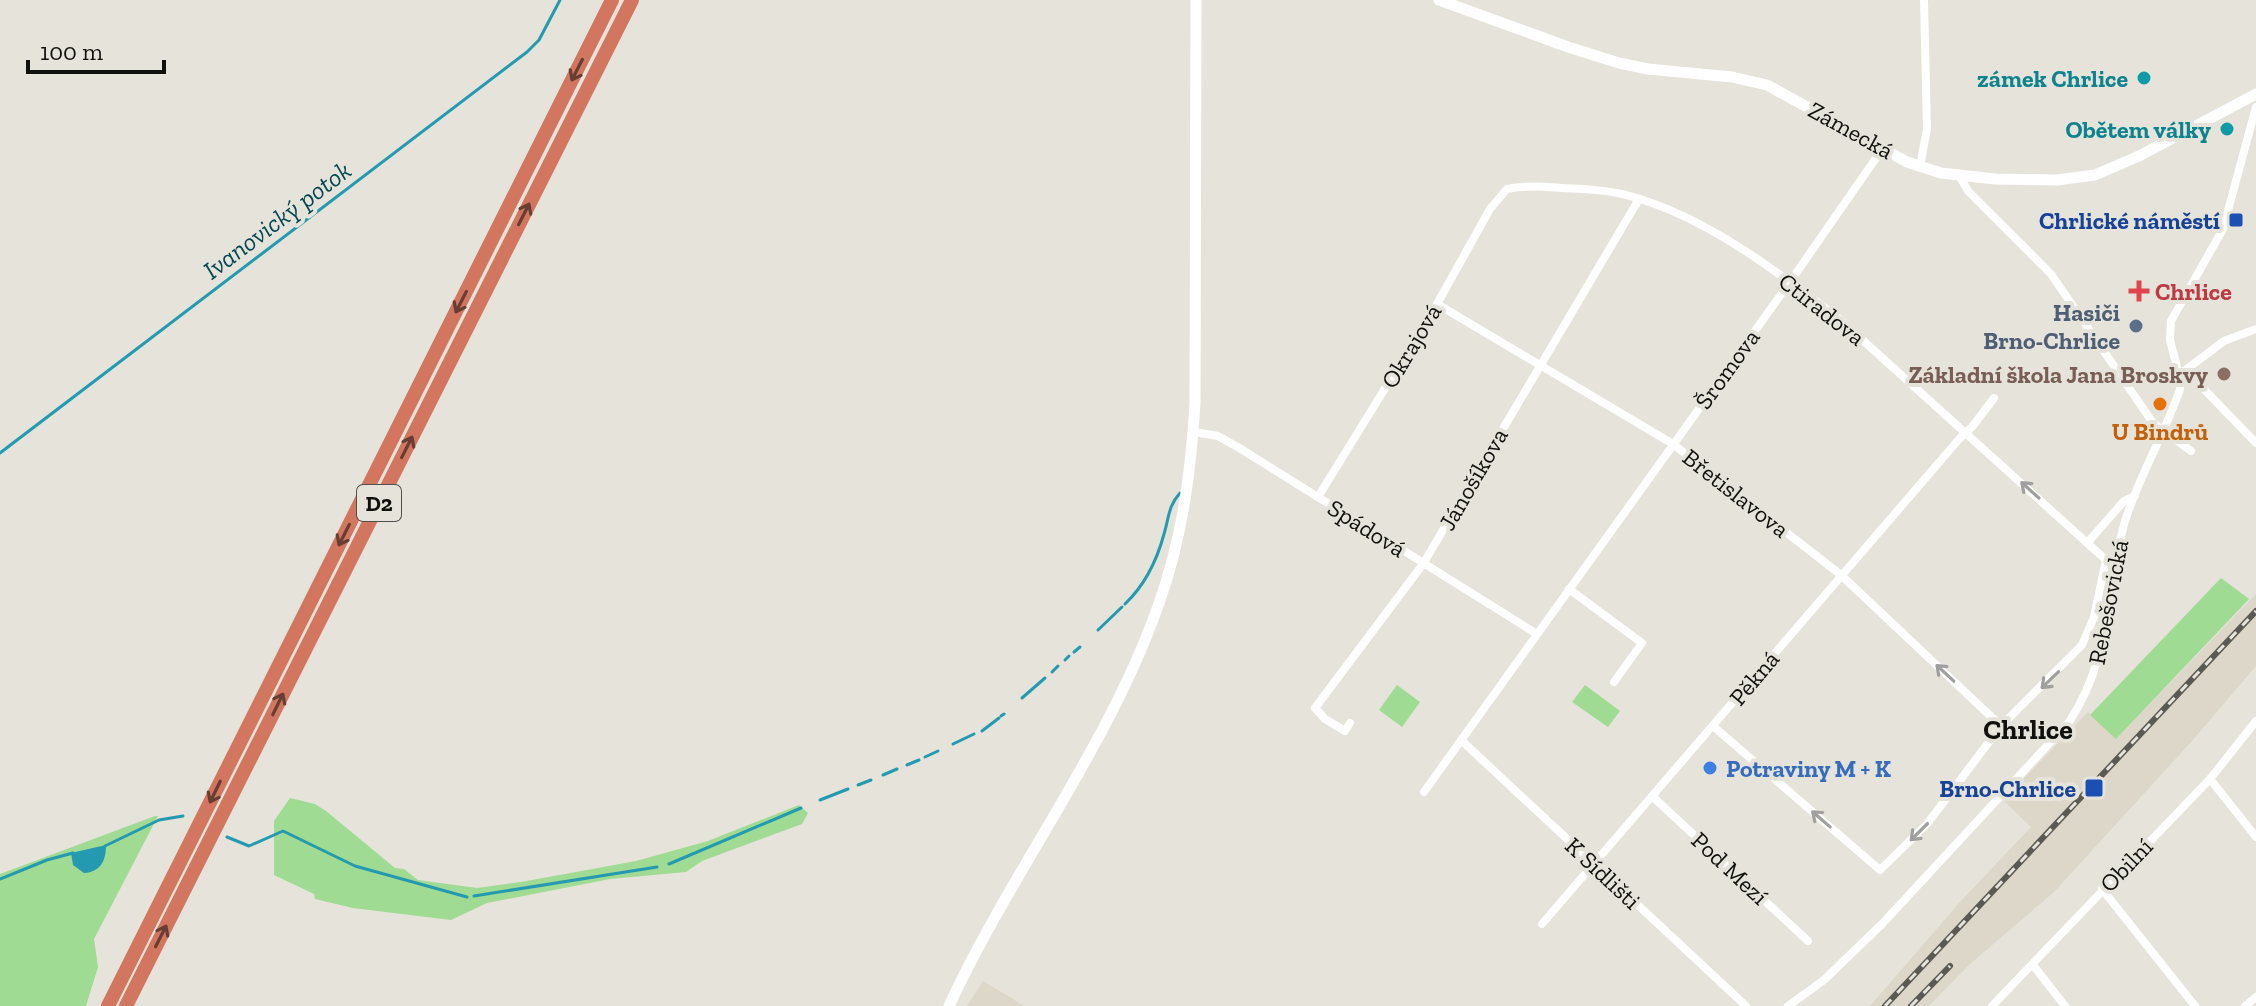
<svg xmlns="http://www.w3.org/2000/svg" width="2256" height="1006" font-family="'Zilla Slab',serif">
<rect width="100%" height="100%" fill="#e6e3db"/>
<g fill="#dcd7c8">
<polygon points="2256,594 2256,666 2192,741 2054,892 1970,964 1929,1006 1870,1006 1960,902 2031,827 2003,800 2088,712 2117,738"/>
<polygon points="983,981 1010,997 1024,1006 967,1006"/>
</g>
<g fill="#9fdb92">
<polygon points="2221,578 2249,599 2116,739 2090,715"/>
<polygon points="1397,685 1420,702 1402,727 1379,710"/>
<polygon points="1585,685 1620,711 1608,727 1572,702"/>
<polygon points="290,798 315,804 326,811 395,868 404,869 418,880 477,888 521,882 636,861 708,841 799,805 808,813 802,824 702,861 686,872 610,879 487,903 451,920 353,908 315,899 314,894 274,875 274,821"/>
<polygon points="155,816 158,816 94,939 98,967 86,1006 0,1006 0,874"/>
</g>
<path fill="#249ab0" d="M106,845c0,15 -5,27 -22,28l-11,-8 -2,-12z"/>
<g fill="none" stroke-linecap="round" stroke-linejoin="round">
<g stroke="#249ab0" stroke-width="3">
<polyline points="0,453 527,52 539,40 560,0"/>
<path d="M1125,604c20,-19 32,-44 39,-70 5,-16 4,-28 16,-41"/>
<polyline points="1098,630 1122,607"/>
<polyline points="1074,652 1080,647"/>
<polyline points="1065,660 1069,656"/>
<polyline points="1052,672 1058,666"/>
<polyline points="1022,698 1045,678"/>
<polyline points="1001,716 1004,714"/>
<polyline points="982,731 999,718"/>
<polyline points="953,744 974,734"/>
<polyline points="925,757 938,751"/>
<polyline points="907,765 919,760"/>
<polyline points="883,775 897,769"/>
<polyline points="858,785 871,780"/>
<polyline points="820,800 848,789"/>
<polyline points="227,837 249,846 283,831 355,866 467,897"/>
<polyline points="105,846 159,820 183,816"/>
<polyline points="669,864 801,808"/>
<polyline points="0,879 47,860 73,853"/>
<polyline points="474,896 657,867"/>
</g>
<g stroke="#fff" stroke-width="8">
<polyline points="1920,166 1927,129 1924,0"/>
<polyline points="1959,175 1968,191 2051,274 2153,423 2191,451"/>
<polyline points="1437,304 1673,444 1841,575 2001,726"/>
<polyline points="2179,375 2197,382 2256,443"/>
<polyline points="2179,375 2224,341 2256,329"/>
<polyline points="1194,432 1218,436 1241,449 1537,634"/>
<path d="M1318,497l119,-193 53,-95 17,-20c18,-4 37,-2 55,-1 23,1 46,2 68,8 76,21 145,74 207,121l269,243 -12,57 -12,28 -81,81 -74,98 -47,46 -167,-144"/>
<polyline points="2088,542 2124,501 2135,496"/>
<polyline points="1569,589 1642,643 1614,682"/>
<polyline points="1350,723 1345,731 1325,719 1315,708 1423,564 1639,199"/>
<polyline points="1461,740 1746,1006"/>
<polyline points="2210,779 2256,837"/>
<polyline points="1424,792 1790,282 1883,148"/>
<polyline points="1652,796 1808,941"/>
<polyline points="2102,889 2195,1006"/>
<polyline points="1542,924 1960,438 1972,427 1994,398"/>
<polyline points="2033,965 2065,1006"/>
<path d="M1788,1006l36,-26 59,-57 186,-201c44,-66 35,-129 56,-201 14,-45 40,-87 55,-132l-1,-14 -9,-35 1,-19 52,-92 33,-122"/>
<polyline points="1992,1006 2210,779 2256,721"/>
<polyline points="2245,1006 2256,997"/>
</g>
<g stroke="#fff" stroke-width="11">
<polyline points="1439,0 1568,47 1619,63 1648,69 1732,77 1767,85 1907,162 1941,173 1995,179 2057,180 2095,175 2139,156 2256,94"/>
<path d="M949,1006c63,-136 159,-258 209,-400 24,-66 33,-134 37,-203l1,-403"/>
</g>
<g stroke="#d3765f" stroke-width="14">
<polyline points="108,1006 612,0"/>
<polyline points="126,1006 632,0"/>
</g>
<defs>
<g id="rail">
<polyline points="1885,1006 2256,611"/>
<polyline points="1911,1006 1950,966"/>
</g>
</defs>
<use href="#rail" stroke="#5a5954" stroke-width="6"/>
<use href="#rail" stroke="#e6e3db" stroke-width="3" stroke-dasharray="9" stroke-linecap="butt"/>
</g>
<defs><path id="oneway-shaft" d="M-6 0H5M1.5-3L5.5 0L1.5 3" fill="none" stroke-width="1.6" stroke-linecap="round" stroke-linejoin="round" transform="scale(2)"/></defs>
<g stroke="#683e32">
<use href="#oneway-shaft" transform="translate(577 70) rotate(117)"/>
<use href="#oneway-shaft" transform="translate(524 214) rotate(-63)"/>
<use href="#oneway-shaft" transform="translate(461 302) rotate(117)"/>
<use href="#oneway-shaft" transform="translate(407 447) rotate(-63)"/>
<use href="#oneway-shaft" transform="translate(344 535) rotate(117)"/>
<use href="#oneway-shaft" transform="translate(278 704) rotate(-64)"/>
<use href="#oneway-shaft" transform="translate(215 792) rotate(116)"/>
<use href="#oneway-shaft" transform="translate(161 936) rotate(-63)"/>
</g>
<g stroke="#9f9f9e">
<use href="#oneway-shaft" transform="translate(2030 490) rotate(-138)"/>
<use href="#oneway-shaft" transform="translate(1945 673) rotate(-137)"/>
<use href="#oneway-shaft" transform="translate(2050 680) rotate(136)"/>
<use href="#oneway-shaft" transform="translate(1821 819) rotate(-139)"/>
<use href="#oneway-shaft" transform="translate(1919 832) rotate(135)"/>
</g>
<g fill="#0f9aa8" stroke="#e6e3db" stroke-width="3">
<circle cx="2144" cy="78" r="8"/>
<circle cx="2227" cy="129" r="8"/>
</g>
<g fill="#1a4fb4" stroke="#e6e3db" stroke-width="3">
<rect x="2228" y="212" width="16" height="16" rx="4"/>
<rect x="2084" y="778" width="20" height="20" rx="4"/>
</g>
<path fill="#e0444e" stroke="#e6e3db" stroke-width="3" d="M2135 279h8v8h8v8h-8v8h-8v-8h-8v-8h8z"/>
<circle fill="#5c6f8a" stroke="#e6e3db" stroke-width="3" cx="2136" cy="326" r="8"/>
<circle fill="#8d6e63" stroke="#e6e3db" stroke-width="3" cx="2224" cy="374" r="8"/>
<circle fill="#e8710a" stroke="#e6e3db" stroke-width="3" cx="2160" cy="404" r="8"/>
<circle fill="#3f7fe0" stroke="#e6e3db" stroke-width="3" cx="1710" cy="768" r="8"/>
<g text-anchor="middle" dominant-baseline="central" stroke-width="8" stroke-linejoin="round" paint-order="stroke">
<rect fill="#e6e3db" stroke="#504f4b" stroke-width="2" x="357" y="485" width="44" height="36" rx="6"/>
<g font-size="22" font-weight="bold" fill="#10100d">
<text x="379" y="503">D2</text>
</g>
<g font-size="24" font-weight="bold" fill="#0d838f" stroke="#e6e3db" text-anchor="end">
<text x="2128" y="78">zámek Chrlice</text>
<text x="2211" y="129">Obětem války</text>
</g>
<g font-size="24" fill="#10100d" stroke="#e6e3db">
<text transform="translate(1851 130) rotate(29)">Zámecká</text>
<text transform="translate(1822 309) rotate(38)">Ctiradova</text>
<text transform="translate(1411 346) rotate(-59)">Okrajová</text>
<text transform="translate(1727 369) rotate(-54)">Šromova</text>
<text transform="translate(1473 479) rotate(-60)">Jánošíkova</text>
<text transform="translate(1736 493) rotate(38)">Břetislavova</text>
<text transform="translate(1367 528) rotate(32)">Spádová</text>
<text transform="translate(2108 602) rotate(-79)">Rebešovická</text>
<text transform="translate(1754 678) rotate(-50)">Pěkná</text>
<text transform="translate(2126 865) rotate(-46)">Obilní</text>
<text transform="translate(1730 868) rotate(43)">Pod Mezí</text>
<text transform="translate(1603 873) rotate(43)">K Sídlišti</text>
</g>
<g font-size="24" font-weight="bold" fill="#164399" stroke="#e6e3db" text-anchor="end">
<text x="2220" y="220">Chrlické náměstí</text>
<text x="2076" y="788">Brno-Chrlice</text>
</g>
<g font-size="24" font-weight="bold" fill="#be3a42" stroke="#e6e3db" text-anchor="start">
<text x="2155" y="291">Chrlice</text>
</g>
<g font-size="24" font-weight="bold" fill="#4e5e75" stroke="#e6e3db" text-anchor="end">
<text x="2120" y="312">Hasiči<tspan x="2120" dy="28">Brno-Chrlice</tspan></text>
</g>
<g font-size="24" font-weight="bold" fill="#785e54" stroke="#e6e3db" text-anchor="end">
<text x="2208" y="374">Základní škola Jana Broskvy</text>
</g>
<g font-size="24" font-weight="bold" fill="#c56008" stroke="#e6e3db">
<text x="2160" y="431">U Bindrů</text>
</g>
<g font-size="24" font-weight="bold" fill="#366cbe" stroke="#e6e3db" text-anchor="start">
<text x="1726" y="768">Potraviny M + K</text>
</g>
<g font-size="26" font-style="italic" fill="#024853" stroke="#e6e3db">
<text transform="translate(277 220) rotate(-37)">Ivanovický potok</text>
</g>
<g font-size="28" font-weight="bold" fill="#10100d" stroke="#e6e3db">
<text x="2028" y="729">Chrlice</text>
</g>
</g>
<path d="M28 60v12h136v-12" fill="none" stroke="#10100d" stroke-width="4"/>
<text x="40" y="60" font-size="24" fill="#10100d" stroke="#e6e3db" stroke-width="6" paint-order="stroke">100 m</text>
</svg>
